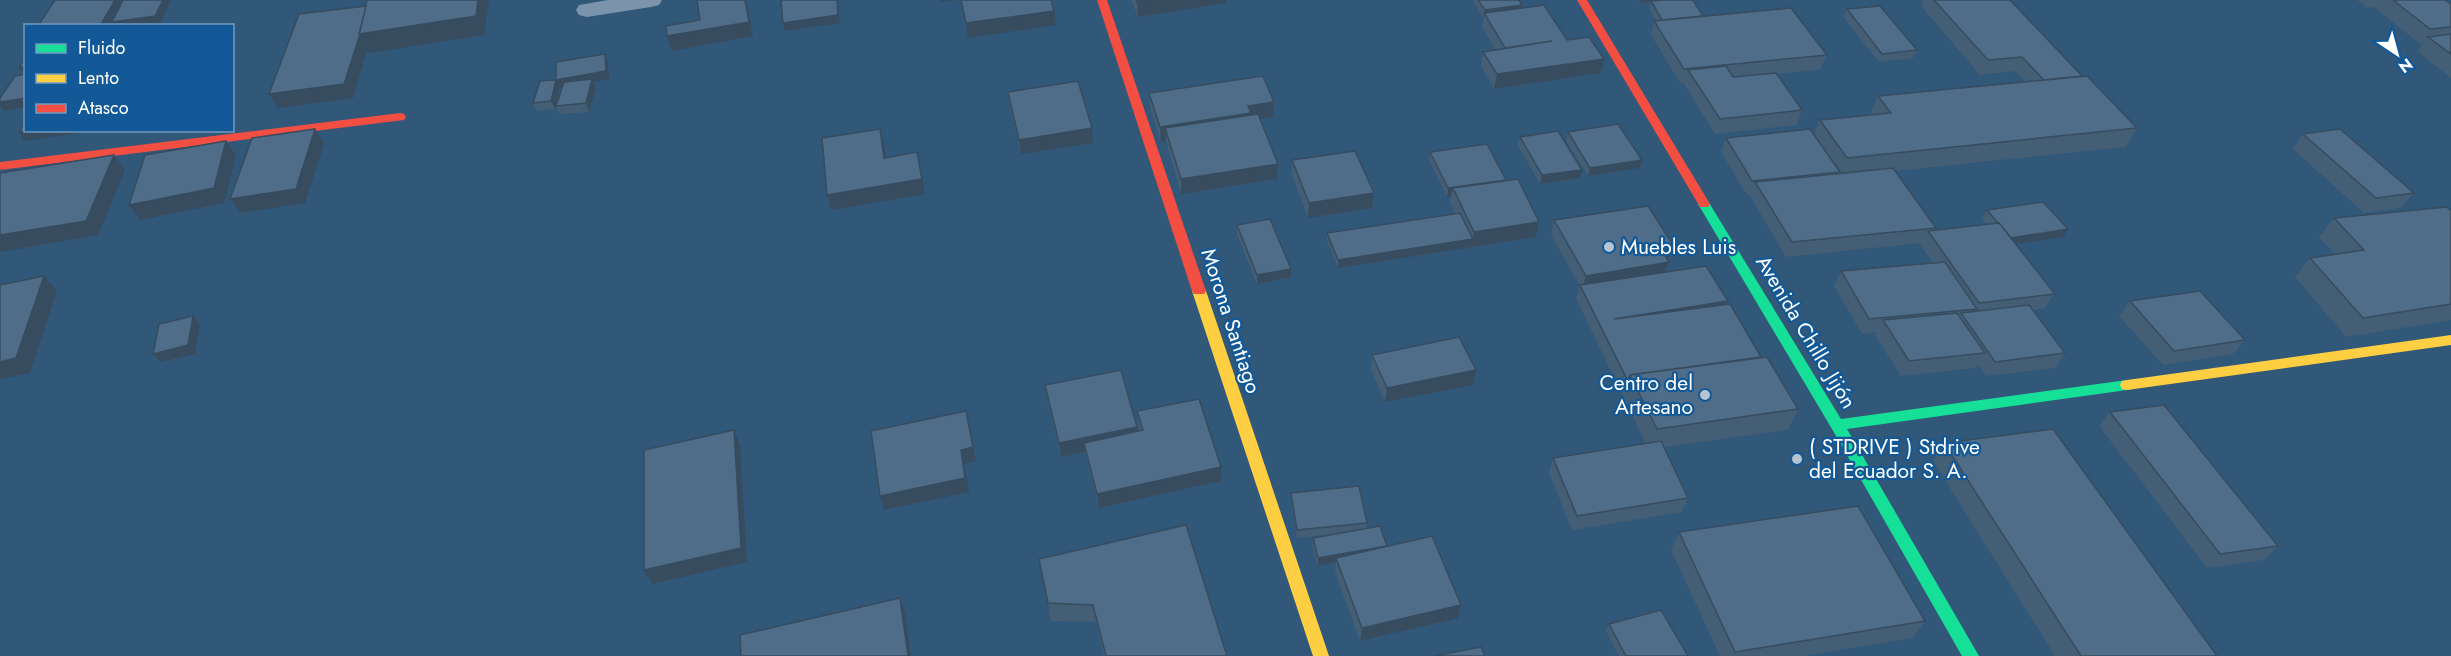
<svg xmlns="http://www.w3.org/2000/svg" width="2451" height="656" font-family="Jost,sans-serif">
<rect width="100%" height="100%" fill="#315779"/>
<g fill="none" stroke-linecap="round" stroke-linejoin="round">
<polygon fill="#7b94ab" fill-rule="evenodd" points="608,0 662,0 659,5 651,7 587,17 579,15 576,10 579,5"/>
<polygon fill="#16e098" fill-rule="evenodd" points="1704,200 1708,201 1841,419 2127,380 2132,381 2134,385 2132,389 2127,390 1847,429 1979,656 1962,656 1832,429 1698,204"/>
<g fill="#ffcf43" fill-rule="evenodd">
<polygon points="1199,286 1206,291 1329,656 1313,656 1192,291"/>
<polygon points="2451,335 2451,345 2127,390 2122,389 2120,385 2122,381 2127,380"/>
</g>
<g fill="#f24e42" fill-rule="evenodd">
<polygon points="1097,0 1107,0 1206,291 1204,294 1194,294 1192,291"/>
<polygon points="1577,0 1587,0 1710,204 1708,207 1700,207"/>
<polygon points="400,113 404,114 406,117 404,120 0,170 0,162"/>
</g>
</g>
<g fill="#445e75">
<polygon points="1131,0 1226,0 1226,3 1138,17"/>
<polygon points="1472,0 1519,0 1522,8 1567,40 1600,73 1494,89 1481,66 1483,52 1495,50 1482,27 1484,18"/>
<polygon points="1637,0 1693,0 1703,16 1827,55 1821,69 1776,74 1802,110 1797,125 1715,134 1684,84 1684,83 1680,83 1651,35 1654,21 1656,21 1649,9 1651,2 1639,3"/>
<polygon points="1923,0 2010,0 2082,76 2137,128 2126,147 1895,171 1936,228 1935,230 1987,224 1982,219 1987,210 2068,229 2063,237 2016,244 2055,294 2045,308 2033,310 2065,353 2055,368 1986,376 1978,364 1976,368 1901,376 1875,335 1877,332 1862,334 1834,286 1841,271 1933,263 1920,245 1921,243 1786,257 1750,196 1750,195 1747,195 1721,152 1726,138 1814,135 1820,120 1870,115 1878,96 2025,82 2015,71 1980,75 1921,6"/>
<polygon points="2357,0 2445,0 2451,4 2451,78 2417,51 2424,43 2419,43 2375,8 2376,7 2368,8"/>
<polygon points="1847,9 1917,50 1913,58 1879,62 1843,17"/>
<polygon points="605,54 608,62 609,79 593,82 596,88 589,112 560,114 556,106 562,88 559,88 555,109 537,111 533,103 556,80"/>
<polygon points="1008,92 1093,143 1021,154 1010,107"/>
<polygon points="1149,93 1274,102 1273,117 1260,119 1277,179 1181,194 1166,141 1161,142 1150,108"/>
<polygon points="1568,132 1642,160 1640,168 1588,176 1566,141"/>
<polygon points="2303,134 2414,193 2401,208 2364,213 2293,149"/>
<polygon points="1520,137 1582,170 1580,178 1540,184 1518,146"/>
<polygon points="1430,152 1506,180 1539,222 1536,237 1338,268 1327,241 1327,233 1455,214 1450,203 1451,196 1447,197 1429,160"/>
<polygon points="1292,160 1374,193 1372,208 1308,218 1292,175"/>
<polygon points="2451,211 2451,320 2346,337 2295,277 2310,258 2335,255 2319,237 2334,218"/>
<polygon points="1554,220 1673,245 1668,259 1667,260 1669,262 1666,272 1726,304 1761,357 1798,409 1788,430 1664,447 1688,498 1682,512 1572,530 1549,473 1553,458 1646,444 1576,299 1580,286 1551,235"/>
<polygon points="1237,225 1291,269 1291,277 1257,284 1237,234"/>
<polygon points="2130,301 2245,340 2233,354 2163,365 2119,316"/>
<polygon points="1372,355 1476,370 1473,385 1385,402 1371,369"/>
<polygon points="1045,385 1137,427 1137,431 1140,431 1138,425 1137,411 1221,481 1099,508 1085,452 1061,457 1047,399"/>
<polygon points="2110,412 2278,546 2264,560 2207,568 2099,426"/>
<polygon points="1944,443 2217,656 2055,656 1933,461"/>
<polygon points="1291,493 1367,523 1366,528 1387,547 1461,605 1458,618 1360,641 1335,572 1336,562 1318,566 1312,546 1313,538 1333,534 1297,538 1291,501"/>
<polygon points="1679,532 1925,621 1912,638 1803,656 1720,656 1671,550"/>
<polygon points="1039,559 1227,656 1104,656 1096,622 1051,621"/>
<polygon points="1609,624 1688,656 1619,656 1606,631"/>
</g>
<g fill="#374c5f">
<polygon points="115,0 171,0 160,24 147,26 100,26"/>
<polygon points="478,0 489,0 484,35 369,53 367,50 353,98 278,108 269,94 359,34"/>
<polygon points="745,0 746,0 753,36 672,51 667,36"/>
<polygon points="837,0 840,23 785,31 783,23"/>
<polygon points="940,0 955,0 940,2"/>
<polygon points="1152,0 1226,0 1226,3 1138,17 1137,2"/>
<polygon points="1640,0 1665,0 1639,3"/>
<polygon points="1522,5 1521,13 1484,13 1484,18 1485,10"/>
<polygon points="1054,11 1056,25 968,38 966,23"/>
<polygon points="605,54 608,62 609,79 593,82 596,88 589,112 586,103 591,83 559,88 555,109 551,101 556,80"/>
<polygon points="1604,59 1600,73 1494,89 1497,74"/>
<polygon points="19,67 26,67 26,75"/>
<polygon points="26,98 26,107 4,111 0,106 0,102"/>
<polygon points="1274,102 1273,117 1251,120 1165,128 1166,141 1161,142 1160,127 1248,106"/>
<polygon points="1092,128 1093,143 1021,154 1019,140"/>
<polygon points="315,129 324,144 305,203 240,213 230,199"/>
<polygon points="880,129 884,144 888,173 884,158"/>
<polygon points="32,130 79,130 78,133 25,141 19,132"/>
<polygon points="226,141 236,155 224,203 140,220 129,205"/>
<polygon points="917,152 925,194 831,210 827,195"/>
<polygon points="114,155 125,170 98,235 0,252 0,235"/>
<polygon points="1642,160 1640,168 1588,176 1590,168"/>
<polygon points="1278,164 1277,179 1181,194 1181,179"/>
<polygon points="1582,170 1580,178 1540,184 1542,175"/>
<polygon points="1506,180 1453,188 1451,196 1447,197 1448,188"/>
<polygon points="1374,193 1372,208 1308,218 1309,203"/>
<polygon points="1539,222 1536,237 1338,268 1338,260 1473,239 1474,232"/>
<polygon points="2068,229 2063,237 2006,246 2010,238"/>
<polygon points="1673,245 1668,259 1655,262 1659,247"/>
<polygon points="1669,262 1664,277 1582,289 1586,276"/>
<polygon points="1291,269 1291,277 1257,284 1257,275"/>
<polygon points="44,276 57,291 30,373 0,379 0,362"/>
<polygon points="1728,301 1722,315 1614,319"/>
<polygon points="193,316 200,324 195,354 160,362 153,354"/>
<polygon points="1476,370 1473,385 1385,402 1387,388"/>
<polygon points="966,411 976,461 964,464 969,492 884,510 880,496 961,450"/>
<polygon points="1137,427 1138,441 1084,443 1085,452 1061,457 1059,443"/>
<polygon points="734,430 740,445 747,562 652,584 644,570"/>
<polygon points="1221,467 1221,481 1099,508 1097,494"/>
<polygon points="1387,546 1386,553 1336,558 1336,562 1318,566 1318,558"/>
<polygon points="900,598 905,612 911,656 908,656"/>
<polygon points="1461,605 1458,618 1360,641 1362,628"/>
</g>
<g fill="#4f6d88" stroke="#374c5f" stroke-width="1.5">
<polygon points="55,0 115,0 100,26 38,26"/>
<polygon points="123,0 163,0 155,16 112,22"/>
<polygon points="367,0 478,0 476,16 359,34"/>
<polygon points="697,0 745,0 749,22 667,36 666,26 700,20"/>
<polygon points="781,0 837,0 838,15 783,23"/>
<polygon points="961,0 1051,0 1054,11 966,23"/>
<polygon points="1136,0 1152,0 1137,2"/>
<polygon points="1478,0 1519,0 1522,5 1485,10"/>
<polygon points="1663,0 1693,0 1703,16 1662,20 1651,1"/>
<polygon points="1934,0 2010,0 2082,76 2044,80 2022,57 1988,60"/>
<polygon points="2393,0 2445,0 2451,4 2451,27 2430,29"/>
<polygon points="1544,5 1567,40 1589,37 1604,59 1497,74 1483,52 1552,41 1505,48 1484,13"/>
<polygon points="366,6 359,34 360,34 344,84 269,94 299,14"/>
<polygon points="1880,6 1917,50 1882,54 1847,9"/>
<polygon points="1791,8 1827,55 1684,69 1654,21"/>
<polygon points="2451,34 2451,54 2428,37"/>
<polygon points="605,54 606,71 556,80 556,62"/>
<polygon points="26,58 26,67 19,67"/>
<polygon points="1726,66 1733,77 1776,73 1802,110 1720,119 1688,70"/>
<polygon points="26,74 26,98 0,102 0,98 15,76"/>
<polygon points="1263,76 1274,102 1248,106 1251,113 1160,127 1149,93"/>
<polygon points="2087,76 2137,128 1847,158 1820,120 1891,113 1878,96"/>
<polygon points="592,79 586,103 556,106 564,82"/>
<polygon points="556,80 551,101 533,103 540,81"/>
<polygon points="1078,81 1092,128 1019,140 1008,92"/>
<polygon points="1258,114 1278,164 1181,179 1165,128"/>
<polygon points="26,120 26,130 32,130 19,132"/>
<polygon points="1618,124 1642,160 1590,168 1568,132"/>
<polygon points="315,129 296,189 230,199 252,138"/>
<polygon points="880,129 884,158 917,152 922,179 827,195 822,138"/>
<polygon points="1810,129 1840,172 1752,181 1726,138"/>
<polygon points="2340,129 2414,193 2376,198 2303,134"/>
<polygon points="1558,131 1582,170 1542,175 1520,137"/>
<polygon points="226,141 214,188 129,205 145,155"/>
<polygon points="1487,144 1506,180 1448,188 1430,152"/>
<polygon points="1355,151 1374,193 1309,203 1292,160"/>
<polygon points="114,155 86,221 0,235 0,173"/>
<polygon points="1893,168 1936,228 1792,242 1755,182"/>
<polygon points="1518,179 1539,222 1474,232 1453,188"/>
<polygon points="2043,202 2068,229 2011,238 1999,223 1998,223 1987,210"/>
<polygon points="1648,206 1673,245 1659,247 1669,262 1586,276 1554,220"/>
<polygon points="2447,207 2451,211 2451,304 2363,318 2310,258 2364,250 2334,218"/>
<polygon points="1460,213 1473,239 1338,260 1327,233"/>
<polygon points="1270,219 1291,269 1257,275 1237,225"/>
<polygon points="1999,223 2055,294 1979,303 1928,231"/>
<polygon points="1945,262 1977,309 1869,319 1841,271"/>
<polygon points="1706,266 1728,301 1614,319 1730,304 1761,357 1630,375 1628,381 1580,285"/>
<polygon points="44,276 16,358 0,362 0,285"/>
<polygon points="2200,291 2245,340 2174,351 2130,301"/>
<polygon points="2029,305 2065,353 1995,362 1961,313"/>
<polygon points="1957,313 1985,353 1909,361 1883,320"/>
<polygon points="193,316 188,345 153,354 159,324"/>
<polygon points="1459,337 1476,370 1387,388 1372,355"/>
<polygon points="1767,357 1798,409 1657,429 1630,375"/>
<polygon points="1121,370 1137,427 1059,443 1045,385"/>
<polygon points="1199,399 1221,467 1097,494 1084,443 1143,430 1137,411"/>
<polygon points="2164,405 2278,546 2220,554 2110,412"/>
<polygon points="966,411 973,447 961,450 965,478 880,496 871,431"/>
<polygon points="2053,429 2217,656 2081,656 1944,443"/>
<polygon points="734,430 741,548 644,570 644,450"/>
<polygon points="1661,441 1688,498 1577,516 1553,458"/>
<polygon points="1359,486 1367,523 1297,530 1291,493"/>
<polygon points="1858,506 1925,621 1735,652 1679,532"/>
<polygon points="1186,525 1227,656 1106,656 1093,605 1048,603 1039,559"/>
<polygon points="1380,526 1387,546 1318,558 1313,538"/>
<polygon points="1432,536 1461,605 1362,628 1336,558"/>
<polygon points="900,598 908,656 741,656 740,635"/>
<polygon points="1661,610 1688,656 1626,656 1609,624"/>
<polygon points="1481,647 1485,656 1434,656"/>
</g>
<g fill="#b7c4d0" stroke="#135997" stroke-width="2">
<circle cx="1609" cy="247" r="6"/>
<circle cx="1705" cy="395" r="6"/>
<circle cx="1797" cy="459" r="6"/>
</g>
<g text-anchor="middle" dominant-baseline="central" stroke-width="4.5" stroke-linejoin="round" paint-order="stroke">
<g font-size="21" fill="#fff" stroke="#135997" text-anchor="start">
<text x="1621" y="247">Muebles Luis</text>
<text x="1693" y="383" text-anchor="end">Centro del<tspan x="1693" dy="24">Artesano</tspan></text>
<text x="1809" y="447">( STDRIVE ) Stdrive<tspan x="1809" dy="24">del Ecuador S. A.</tspan></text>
</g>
<g font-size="21" fill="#fff" stroke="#135997">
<text transform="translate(1231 321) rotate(72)">Morona Santiago</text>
<text transform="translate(1806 332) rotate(59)">Avenida Chillo Jijón</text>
</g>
</g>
<rect x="24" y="24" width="210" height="108" fill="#135997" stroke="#719bc1" stroke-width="1.5"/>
<rect x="36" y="44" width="30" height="9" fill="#16e098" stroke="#719bc1" stroke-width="1.5"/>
<text x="78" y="54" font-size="18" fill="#ffffff">Fluido</text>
<rect x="36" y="74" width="30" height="9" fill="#ffcf43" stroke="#719bc1" stroke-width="1.5"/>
<text x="78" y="84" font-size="18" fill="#ffffff">Lento</text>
<rect x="36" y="104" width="30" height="9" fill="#f24e42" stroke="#719bc1" stroke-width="1.5"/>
<text x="78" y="114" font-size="18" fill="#ffffff">Atasco</text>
<g transform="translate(2397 54) rotate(144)" stroke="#135997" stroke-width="4.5" paint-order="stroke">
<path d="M0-4.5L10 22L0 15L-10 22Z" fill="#ffffff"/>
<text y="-9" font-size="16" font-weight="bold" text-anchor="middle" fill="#ffffff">N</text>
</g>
</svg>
